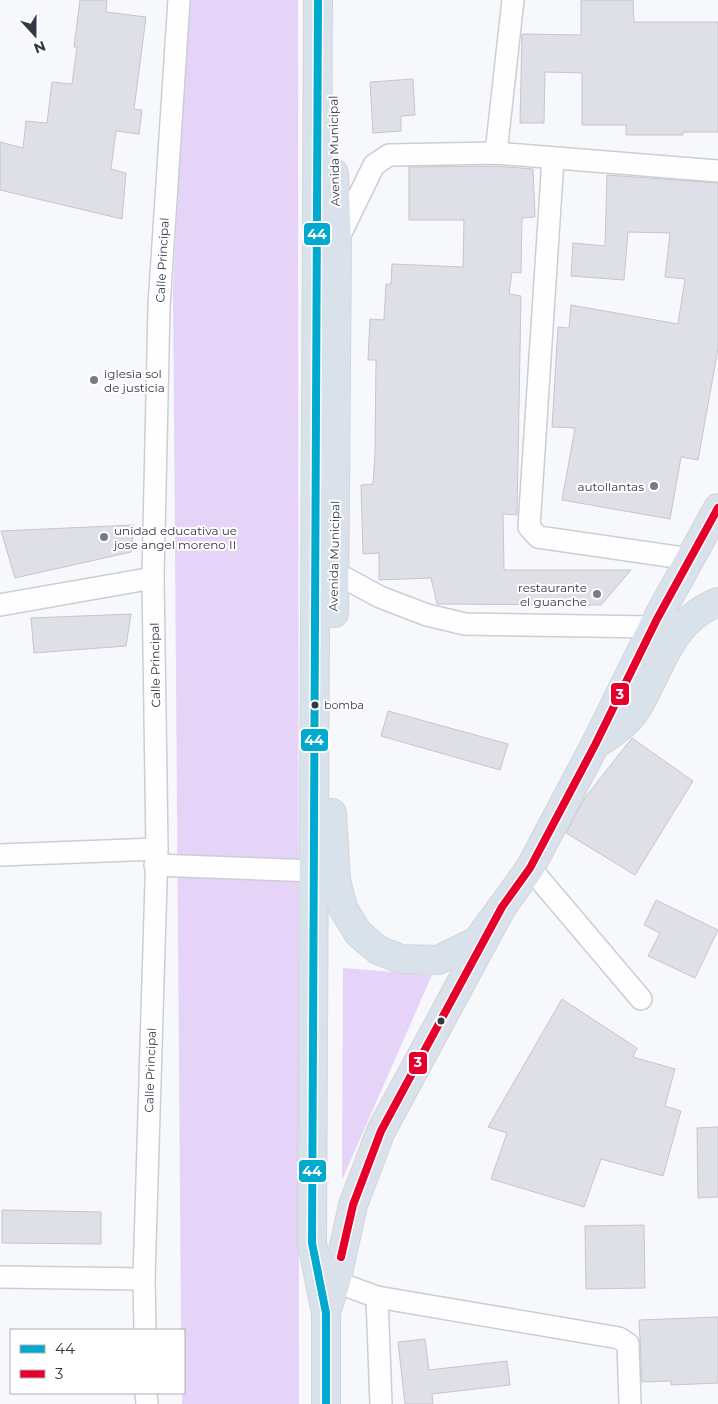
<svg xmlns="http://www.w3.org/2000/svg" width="718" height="1404" font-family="Montserrat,sans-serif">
<rect width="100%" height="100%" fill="#f7f8fc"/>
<g fill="#e5d4f8">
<polygon points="188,0 298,0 299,1404 182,1404 184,1330 181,1330 173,288"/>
<polygon points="343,968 432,975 342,1180"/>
</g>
<g fill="#dfdfe8" stroke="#c6c5cd">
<polygon points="80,0 107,0 106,12 146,17 134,109 142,110 139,134 116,131 111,169 126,173 122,219 0,190 0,142 23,148 26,121 47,123 52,82 72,84 77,47 74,47"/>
<polygon points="581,0 633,0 634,22 718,22 718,132 683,132 683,135 626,135 626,125 582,125 582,73 545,72 544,123 520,123 522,34 581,35"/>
<polygon points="413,79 415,115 401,116 401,131 373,133 370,82"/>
<polygon points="496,166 533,169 535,217 522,218 521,273 512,272 509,294 521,296 517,515 503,514 504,570 631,570 601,605 437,604 431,578 379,580 379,553 363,554 361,485 373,484 375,453 376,360 368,360 370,319 384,320 386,284 391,284 392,264 463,267 464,220 409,220 409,167"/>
<polygon points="607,175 718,183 718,349 698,460 681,457 670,519 562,500 575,428 552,427 558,327 569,328 571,305 678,324 685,279 665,277 670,233 628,232 624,280 571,276 573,243 605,246"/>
<polygon points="134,525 131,552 15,578 1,531"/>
<polygon points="131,614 126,646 34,653 31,618"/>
<polygon points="388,711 508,744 500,770 381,736"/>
<polygon points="632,738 693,781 635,875 566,833 584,799"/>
<polygon points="656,900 718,930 695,978 648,956 660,933 644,925"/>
<polygon points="562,999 637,1048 633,1057 675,1069 665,1106 681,1111 663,1176 601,1159 584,1207 491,1179 507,1133 488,1127"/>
<polygon points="718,1127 718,1197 698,1198 697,1128"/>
<polygon points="2,1210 101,1212 101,1244 2,1243"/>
<polygon points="644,1225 645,1288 586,1289 585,1226"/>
<polygon points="718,1317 718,1383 671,1385 671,1381 642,1382 639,1320"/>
<polygon points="425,1339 429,1370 507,1361 510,1385 432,1394 433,1404 405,1404 398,1342"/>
</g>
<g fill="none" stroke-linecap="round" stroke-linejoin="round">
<defs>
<g id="minor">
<polyline points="496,153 513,0"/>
<polyline points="553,159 529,527 538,537 690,559"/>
<polyline points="337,241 374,165 389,155 496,153 718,171"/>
<polyline points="334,572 380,597 427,615 465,624 653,627"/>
<polyline points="0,605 153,578"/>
<polyline points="0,855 157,849"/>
<polyline points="155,865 314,871"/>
<polyline points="530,868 641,999"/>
<polyline points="0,1277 144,1279"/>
<polyline points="336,1282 377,1297 619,1338 628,1344 630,1404"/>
<polyline points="377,1297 381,1404"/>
<polyline points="145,1330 144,1279 157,849 153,578 159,306 179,0"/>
<polyline points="146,1393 147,1404"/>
</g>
<g id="trunk">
<polyline points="318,0 312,1243 326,1313 326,1404"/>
<polyline points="334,613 337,242 334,173"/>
<path d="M601,741c11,-7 25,-17 33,-28 26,-39 33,-91 84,-111"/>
<polyline points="332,813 336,880 343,908 358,933 378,950 401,959 438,960 477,941 502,907"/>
<polyline points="327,1309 336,1282 353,1205 381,1131 502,907 530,868 595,745 657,619 718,508"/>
</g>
</defs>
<use href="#minor" stroke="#caced5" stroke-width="24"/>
<use href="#trunk" stroke="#d3d5d9" stroke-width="30"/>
<use href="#minor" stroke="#fefeff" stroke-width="21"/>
<use href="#trunk" stroke="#d9e2ea" stroke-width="28"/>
<defs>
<polyline id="bus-1" points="318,0 312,1243 326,1313 326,1404"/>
<polyline id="bus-2" points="341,1257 353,1205 381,1131 502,907 530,868 595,745 657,619 718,508"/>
</defs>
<use href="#bus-1" stroke="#fff" stroke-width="11"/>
<use href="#bus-2" stroke="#fff" stroke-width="11"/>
<use href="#bus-1" stroke="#00a9ce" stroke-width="8"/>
<use href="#bus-2" stroke="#e4002b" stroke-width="8"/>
</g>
<g fill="#787b85" stroke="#fff" stroke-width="2">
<circle cx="94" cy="380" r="5"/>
<circle cx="654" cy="486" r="5"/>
<circle cx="104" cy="537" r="5"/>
<circle cx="597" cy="594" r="5"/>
</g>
<g fill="#333845" stroke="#fff" stroke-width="2">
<circle cx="315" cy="705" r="4.5"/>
<circle cx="441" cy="1021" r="4.5"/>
</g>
<g text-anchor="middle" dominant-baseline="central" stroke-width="4" stroke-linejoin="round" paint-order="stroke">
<g font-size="11" fill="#333845" stroke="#fff" text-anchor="start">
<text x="324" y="705">bomba</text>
</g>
<g font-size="12" fill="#333845" stroke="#fff">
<text transform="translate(334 151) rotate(-91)">Avenida Municipal</text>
<text transform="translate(162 260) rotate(-87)">Calle Principal</text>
<text transform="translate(334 556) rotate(-89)">Avenida Municipal</text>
<text transform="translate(155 665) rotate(-91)">Calle Principal</text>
<text transform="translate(150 1070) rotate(-88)">Calle Principal</text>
</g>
<g font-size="12" fill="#333845" stroke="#fff" text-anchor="start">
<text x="104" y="373">iglesia sol<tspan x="104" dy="14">de justicia</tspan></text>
<text x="644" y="486" text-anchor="end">autollantas</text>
<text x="114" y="530">unidad educativa ue<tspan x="114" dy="14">jose angel moreno II</tspan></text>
<text x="587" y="587" text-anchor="end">restaurante<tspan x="587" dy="14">el guanche</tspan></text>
</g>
</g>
<g stroke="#fff" stroke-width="2">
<rect x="303" y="222" width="28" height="24" rx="5" fill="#00a9ce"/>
<rect x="610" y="682" width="20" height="24" rx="5" fill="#e4002b"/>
<rect x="300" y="728" width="29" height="24" rx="5" fill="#00a9ce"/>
<rect x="408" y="1051" width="20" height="24" rx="5" fill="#e4002b"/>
<rect x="298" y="1159" width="29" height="24" rx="5" fill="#00a9ce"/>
</g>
<g font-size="14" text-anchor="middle" font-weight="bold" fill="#fff">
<text x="317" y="239">44</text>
<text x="620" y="699">3</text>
<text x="314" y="745">44</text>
<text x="418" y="1067">3</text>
<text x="312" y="1176">44</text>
</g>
<rect x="10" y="1329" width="175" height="65" fill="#ffffff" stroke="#adafb5"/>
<rect x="20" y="1345" width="25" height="8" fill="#00a9ce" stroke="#adafb5"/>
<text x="55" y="1354" font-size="15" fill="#333845">44</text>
<rect x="20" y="1370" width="25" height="8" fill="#e4002b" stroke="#adafb5"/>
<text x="55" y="1379" font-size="15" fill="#333845">3</text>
<g transform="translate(35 35) rotate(159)" stroke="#ffffff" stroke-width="4" paint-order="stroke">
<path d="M0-4L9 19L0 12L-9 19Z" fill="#333845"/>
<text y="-8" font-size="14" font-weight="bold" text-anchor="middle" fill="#333845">N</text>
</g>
</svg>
